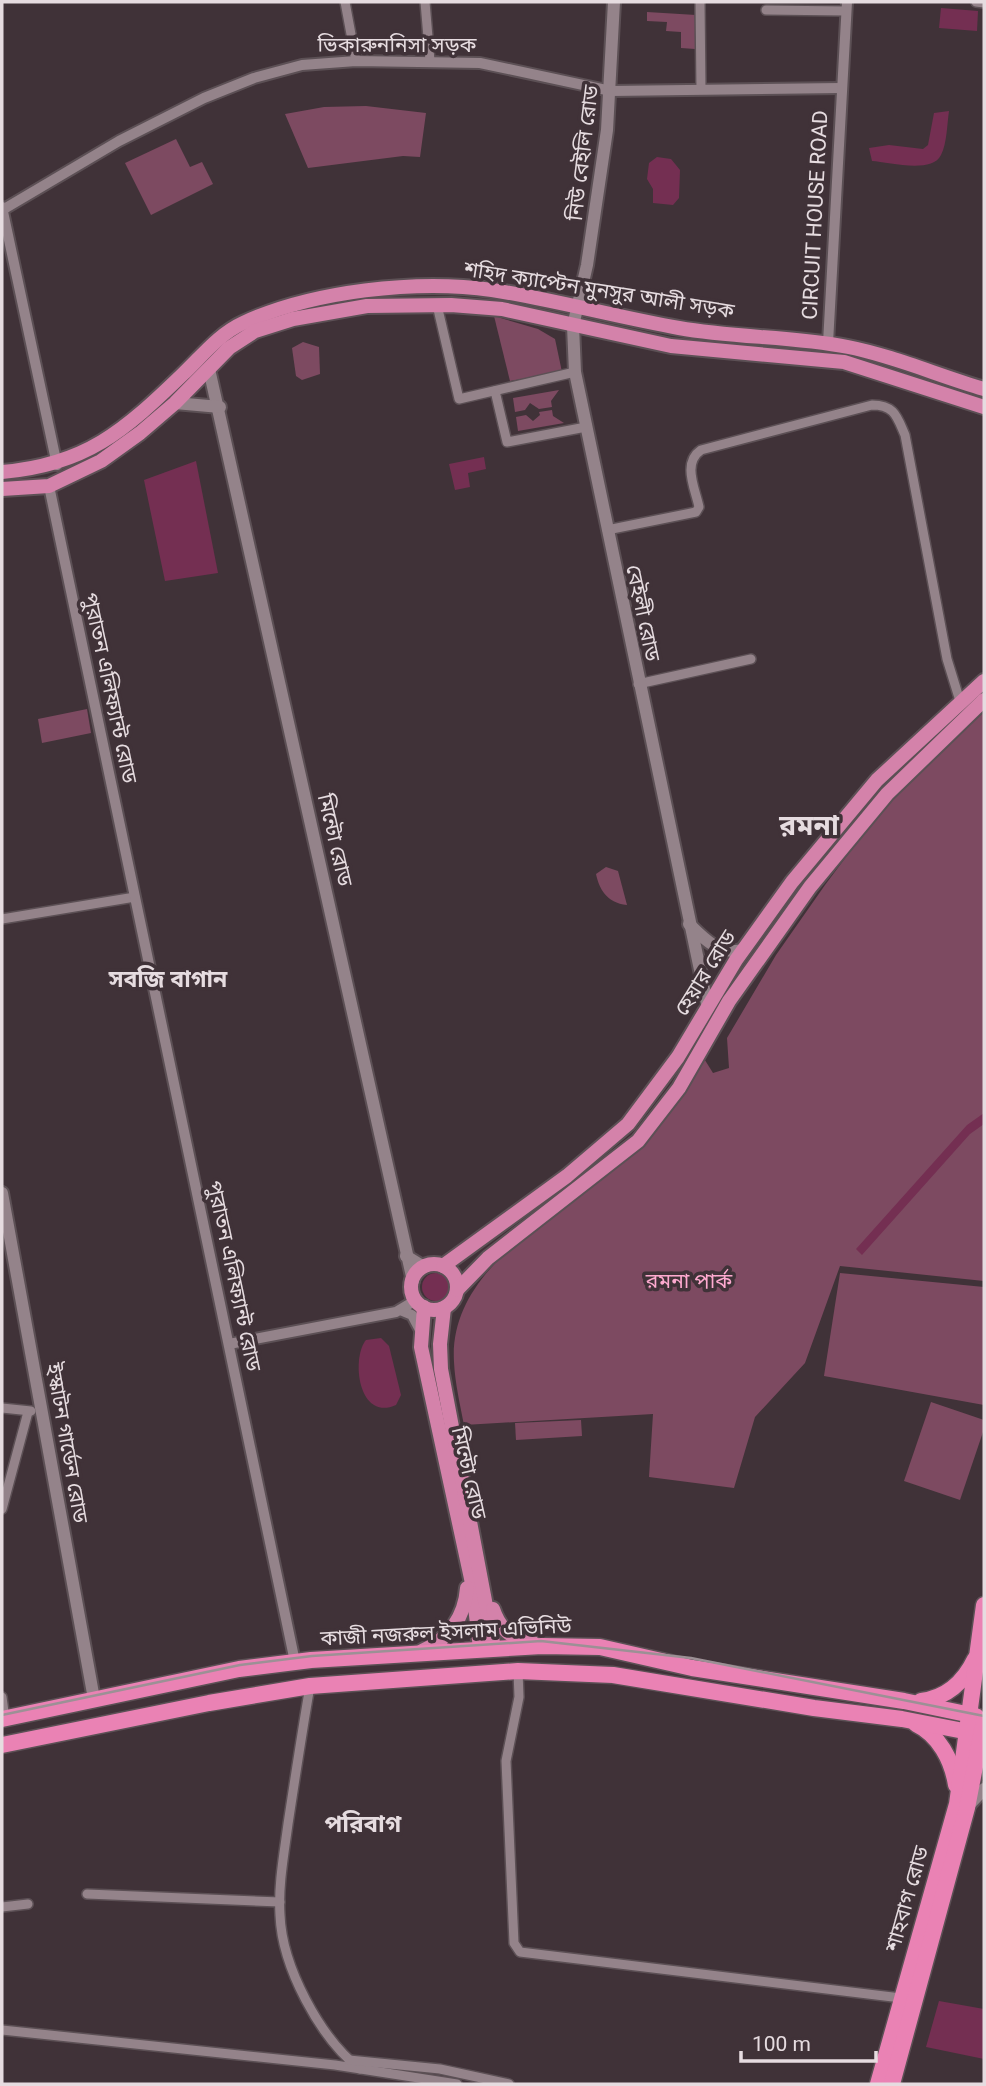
<svg xmlns="http://www.w3.org/2000/svg" width="986" height="2086" font-family="Roboto,'Noto Sans Bengali',sans-serif">
<rect width="100%" height="100%" fill="#403238"/>
<g fill="#7d4a61">
<polygon points="647,12 696,15 695,49 681,48 681,32 666,31 667,22 647,21"/>
<polygon points="366,106 426,113 420,157 403,156 308,168 285,114 324,107"/>
<polygon points="176,139 190,167 202,162 213,184 151,215 125,163"/>
<polygon points="494,316 538,329 555,339 562,372 510,381"/>
<polygon points="303,342 319,347 320,374 302,380 296,376 292,348"/>
<polygon points="559,390 551,401 552,407 539,409 530,403 525,410 515,412 513,398"/>
<polygon points="552,410 553,416 564,423 518,431 516,417 526,415 533,421 540,415 539,412"/>
<polygon points="87,709 91,733 42,743 38,719"/>
<path d="M984,712v569l-144,-15 -35,97 -50,54 -21,71 -85,-11 4,-63 -189,11c-4,-21 -9,-42 -10,-63 -6,-97 111,-149 171,-204 25,-23 56,-72 78,-101l10,16 16,-5 -2,-30 49,-83 49,-70 66,-88z"/>
<path d="M606,867l12,4 9,34c-21,-2 -28,-17 -31,-31z"/>
<polygon points="840,1273 984,1287 984,1405 824,1376"/>
<polygon points="931,1402 984,1420 984,1429 960,1500 904,1481"/>
<polygon points="581,1420 582,1436 516,1440 515,1423"/>
</g>
<g fill="#742f52">
<polygon points="941,8 978,11 977,31 939,28"/>
<path d="M949,111c-2,13 -2,32 -8,44 -9,19 -53,7 -69,6l-3,-13 20,-3 34,4 5,-4 6,-32z"/>
<polygon points="657,157 671,159 680,170 679,198 673,205 653,203 653,189 647,179 649,163"/>
<polygon points="484,457 486,469 468,473 470,487 455,490 449,464"/>
<polygon points="196,461 218,573 165,581 144,480"/>
<polygon points="984,1113 984,1124 970,1134 862,1255 856,1249 967,1125"/>
<circle cx="436" cy="1287" r="14"/>
<path d="M381,1338l8,8 12,49 -5,10c-38,17 -45,-47 -30,-65z"/>
<polygon points="939,2001 984,2009 984,2059 926,2047"/>
</g>
<g fill="none" stroke-linecap="round" stroke-linejoin="round">
<defs>
<g id="minor">
<polyline points="345,2 356,61"/>
<polyline points="425,2 430,61"/>
<polyline points="700,2 701,89"/>
<polyline points="976,2 984,3"/>
<polyline points="766,10 846,11"/>
<polyline points="437,305 459,399 575,372"/>
<polyline points="495,391 507,442 586,427"/>
<path d="M607,530l89,-18 3,-5c-4,-19 -17,-44 2,-57l171,-45c23,0 25,12 33,30l42,224 13,42"/>
<polyline points="638,684 751,659"/>
<polyline points="2,919 135,897"/>
<polyline points="2,1408 31,1411"/>
<polyline points="2,1509 28,1412"/>
<polyline points="518,1671 519,1697 506,1761 514,1943 520,1952 901,1998"/>
<path d="M310,1686c-8,46 -15,92 -22,138 -4,30 -10,62 -8,91 2,52 40,123 80,154"/>
<polyline points="2,1697 5,1719"/>
<polyline points="87,1894 280,1902"/>
<polyline points="2,1907 28,1904"/>
<polyline points="2,2030 335,2065 457,2084"/>
<polyline points="349,2060 440,2069 509,2084"/>
</g>
<g id="tertiary">
<polyline points="2,207 57,465"/>
<polyline points="4,209 119,141 204,98 254,78 302,65 356,61 480,63 611,91 841,88"/>
<polyline points="828,343 847,2"/>
<polyline points="49,486 295,1662"/>
<polyline points="400,1310 412,1315 420,1330"/>
<polyline points="229,1344 396,1312 416,1300"/>
</g>
<g id="secondary">
<polyline points="614,2 607,130 587,265 573,326 575,372 708,1008"/>
<polyline points="209,369 413,1281"/>
<polyline points="175,403 220,407"/>
<path d="M689,924c16,16 30,31 54,26"/>
<polyline points="2,1193 94,1699"/>
<polyline points="406,1256 424,1267"/>
<polyline points="969,1805 984,1789"/>
</g>
<g id="primary">
<path d="M2,472c84,-7 122,-41 181,-98 19,-18 36,-40 60,-51 69,-32 174,-44 249,-33 63,10 125,27 187,38 56,10 113,8 169,19 46,9 91,29 136,42"/>
<polyline points="2,489 49,486 101,461 140,433 175,403 229,348 255,331 293,319 367,306 451,305 502,309 671,346 844,362 984,407"/>
<circle cx="434" cy="1287" r="23"/>
<polyline points="443,1266 567,1176 628,1124 678,1057 736,960 792,882 877,780 984,681"/>
<polyline points="457,1290 488,1258 638,1141 679,1088 729,1001 810,887 887,794 984,700"/>
<polyline points="424,1307 421,1347 472,1583 480,1648"/>
<polyline points="444,1308 440,1344 441,1369 494,1648"/>
<path d="M493,1609c7,21 19,30 40,34"/>
<path d="M422,1651c27,-11 43,-35 45,-63"/>
</g>
<g id="trunk">
<path d="M921,1701c25,-3 43,-19 54,-42"/>
<polyline points="2,1719 239,1669 311,1660 542,1646 600,1647 692,1668 904,1701 976,1716"/>
<path d="M916,1724c23,11 36,36 40,61"/>
<polyline points="2,1745 209,1703 310,1686 518,1671 613,1675 814,1708 902,1719 974,1733"/>
<polyline points="878,2084 957,1804 984,1605"/>
<polyline points="892,2084 967,1808 984,1720"/>
</g>
</defs>
<use href="#minor" stroke="#5c5055" stroke-width="12"/>
<use href="#tertiary" stroke="#5c5055" stroke-width="14"/>
<use href="#secondary" stroke="#5c5055" stroke-width="16"/>
<use href="#primary" stroke="#5c5055" stroke-width="18"/>
<use href="#trunk" stroke="#5c5055" stroke-width="19"/>
<use href="#minor" stroke="#94838a" stroke-width="9"/>
<use href="#tertiary" stroke="#94838a" stroke-width="10"/>
<use href="#secondary" stroke="#94838a" stroke-width="12"/>
<use href="#primary" stroke="#d482aa" stroke-width="14"/>
<use href="#trunk" stroke="#ea82b4" stroke-width="16"/>
<polyline stroke="#9c9095" stroke-width="2.5" points="2,1715 240,1665 312,1656 541,1641 691,1658 984,1716"/>
</g>
<g text-anchor="middle" dominant-baseline="central" stroke-width="7" stroke-linejoin="round" paint-order="stroke">
<g font-size="21" fill="#e6dce0" stroke="#403238">
<text x="397" y="45">ভিকারুননিসা সড়ক</text>
<text transform="translate(583 153) rotate(-83)">নিউ বেইলি রোড</text>
<text transform="translate(815 215) rotate(-87)">CIRCUIT HOUSE ROAD</text>
<text transform="translate(599 290) rotate(9)">শহিদ ক্যাপ্টেন মুনসুর আলী সড়ক</text>
<text transform="translate(643 613) rotate(78)">বেইলী রোড</text>
<text transform="translate(110 688) rotate(78)">পুরাতন এলিফ্যান্ট রোড</text>
<text transform="translate(335 840) rotate(77)">মিন্টো রোড</text>
<text transform="translate(705 973) rotate(-58)">হেয়ার রোড</text>
<text transform="translate(234 1276) rotate(78)">পুরাতন এলিফ্যান্ট রোড</text>
<text transform="translate(67 1443) rotate(80)">ইস্কাটন গার্ডেন রোড</text>
<text transform="translate(469 1473) rotate(77)">মিন্টো রোড</text>
<text transform="translate(446 1632) rotate(-3)">কাজী নজরুল ইসলাম এভিনিউ</text>
<text transform="translate(907 1899) rotate(-74)">শাহবাগ রোড</text>
</g>
<g font-size="21" fill="#feaad0" stroke="#403238">
<text x="689" y="1281">রমনা পার্ক</text>
</g>
<g font-size="23" font-weight="bold" fill="#e6dce0" stroke="#403238">
<text x="168" y="979">সবজি বাগান</text>
</g>
<g font-size="24" font-weight="bold" fill="#e6dce0" stroke="#403238">
<text x="363" y="1824">পরিবাগ</text>
</g>
<g font-size="28" font-weight="bold" fill="#e6dce0" stroke="#403238">
<text x="809" y="825">রমনা</text>
</g>
</g>
<rect width="986" height="2086" fill="none" stroke="#e6dce0" stroke-width="7"/>
<path d="M741 2051v10h135v-10" fill="none" stroke="#e6dce0" stroke-width="3.5"/>
<text x="752" y="2051" font-size="21" fill="#e6dce0" stroke="#403238" stroke-width="5" paint-order="stroke">100 m</text>
</svg>
